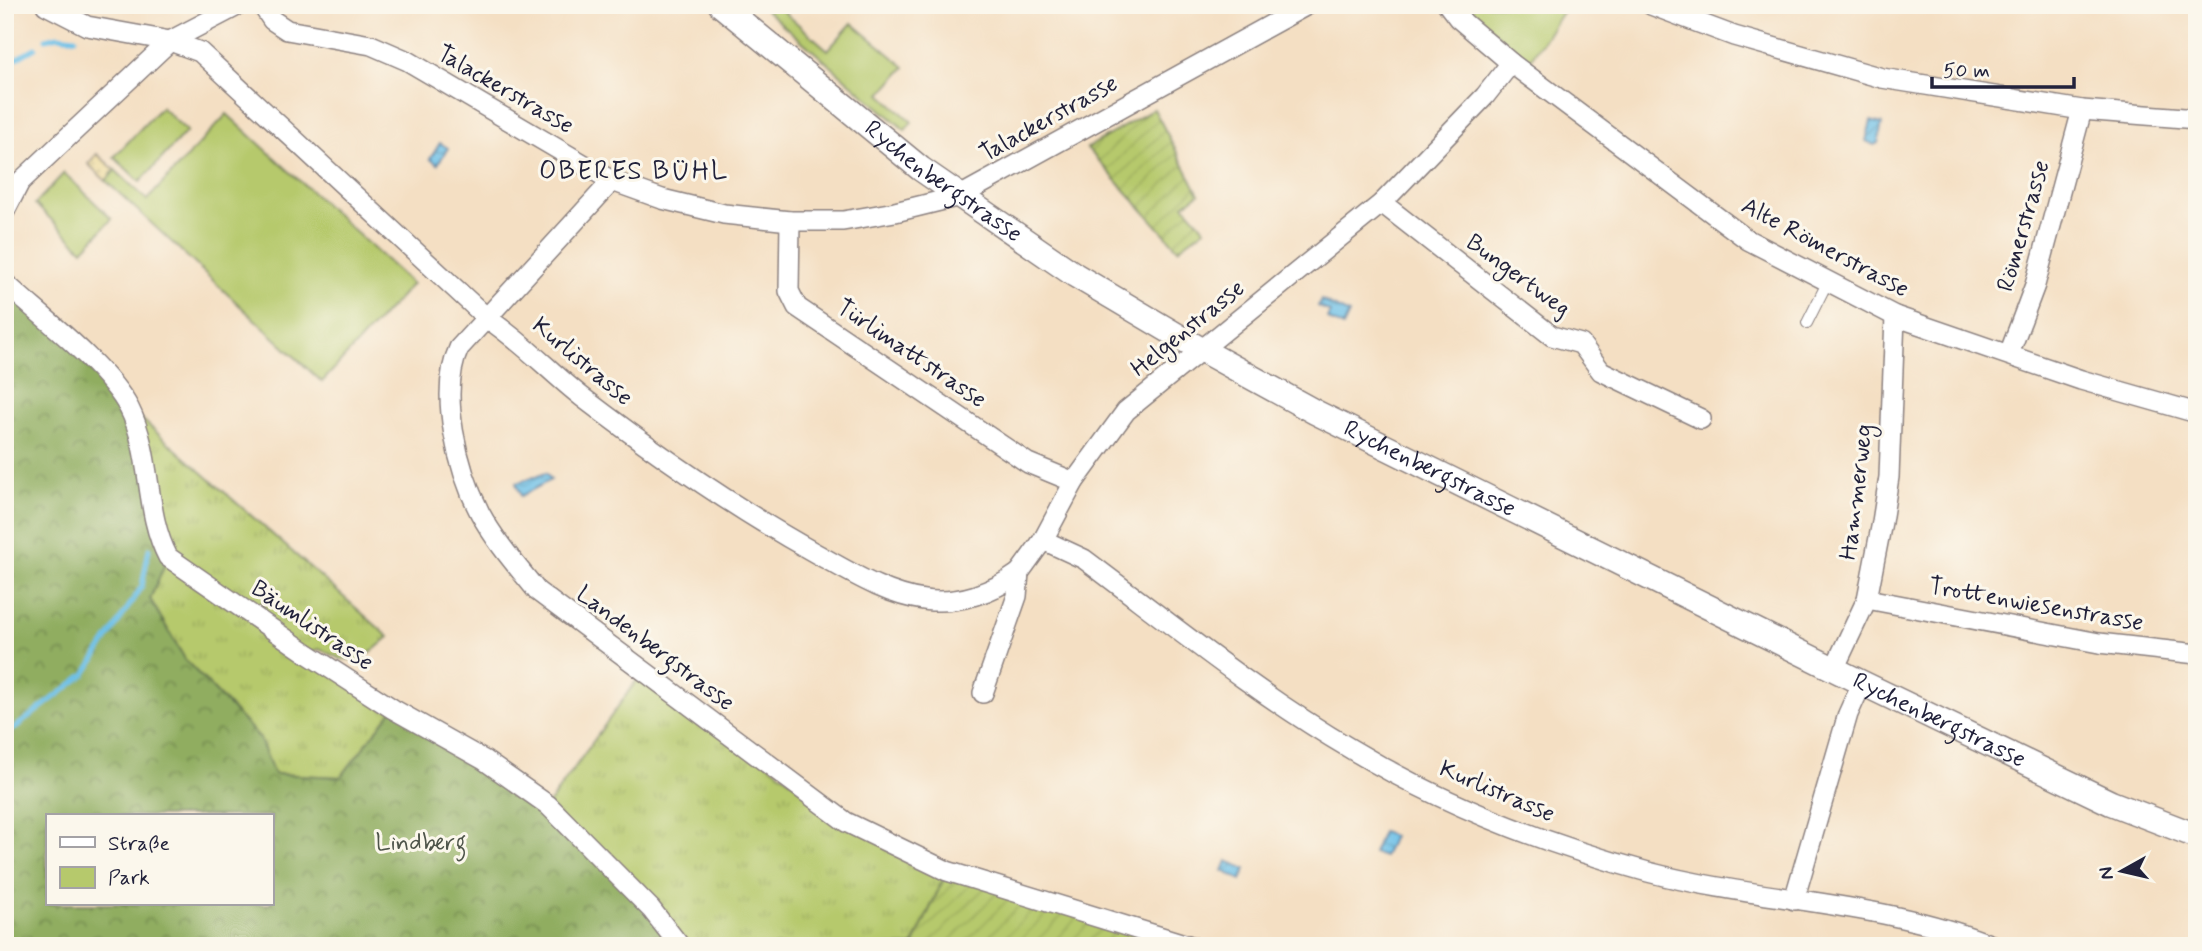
<svg xmlns="http://www.w3.org/2000/svg" width="2202" height="951" font-family="Mynerve,sans-serif">
<defs>
<pattern id="grass-tufts" width="24" height="20" patternUnits="userSpaceOnUse" patternTransform="scale(1.75)"><rect width="24" height="20" fill="#b6c96c"/><path d="M3 7l-1-3M5 7V3M7 7l1-3M15 17l-1-3M17 17v-4M19 17l1-3" fill="none" stroke="#9cac5e"/></pattern>
<pattern id="forest-crowns" width="20" height="18" patternUnits="userSpaceOnUse" patternTransform="scale(1.75)"><rect width="20" height="18" fill="#90ad60"/><path d="M2 6a3 3 0 1 1 6 0M12 15a3 3 0 1 1 6 0" fill="none" stroke="#758c50"/></pattern>
<pattern id="sand-dots" width="8" height="8" patternUnits="userSpaceOnUse" patternTransform="scale(1.75)"><rect width="8" height="8" fill="#eeda9e"/><path d="M2 2h.1M6 6h.1" fill="none" stroke="#ccbb89" stroke-width="1.8" stroke-linecap="round"/></pattern>
<pattern id="garden-furrows" width="10" height="10" patternUnits="userSpaceOnUse" patternTransform="scale(1.75)"><rect width="10" height="10" fill="#b6c96c"/><path d="M-1 1l2-2M0 10L10 0M9 11l2-2" fill="none" stroke="#9cac5e"/></pattern>
<pattern id="water-waves" width="16" height="10" patternUnits="userSpaceOnUse" patternTransform="scale(1.75)"><rect width="16" height="10" fill="#6cc0e8"/><path d="M0 5q4-4 8 0t8 0" fill="none" stroke="#589cbd"/></pattern>
</defs>
<rect width="100%" height="100%" fill="#fbf7ec"/>
<filter id="ink" filterUnits="userSpaceOnUse"><feTurbulence type="fractalNoise" baseFrequency=".0143" numOctaves="2"/><feDisplacementMap in="SourceGraphic" scale="14" xChannelSelector="R" yChannelSelector="G"/><feConvolveMatrix kernelMatrix="1 2 1 2 8 2 1 2 1" color-interpolation-filters="sRGB"/></filter>
<filter id="wash" filterUnits="userSpaceOnUse"><feTurbulence type="fractalNoise" baseFrequency=".00686" numOctaves="4" result="noise"/><feDisplacementMap in="SourceGraphic" scale="28" xChannelSelector="R" yChannelSelector="G"/><feGaussianBlur stdDeviation="1.57" result="paint"/><feColorMatrix in="noise" values="0 0 0 0 0 0 0 0 0 0 0 0 0 0 0 0 0 1.4 0 .05"/><feComposite in="paint" operator="in"/></filter>
<g filter="url(#wash)">
<rect width="100%" height="100%" fill="#f4dfc3"/>
<g fill="url(#grass-tufts)" stroke="#6c7654" stroke-width="2">
<polygon points="129,408 389,637 362,660 341,659 319,649 309,654 393,709 341,777 274,774 259,737 186,661 150,599 168,557"/>
<polygon points="644,670 846,822 947,871 913,946 680,946 548,805"/>
</g>
<path fill="url(#forest-crowns)" stroke="#59684e" stroke-width="2" fill-rule="evenodd" d="M5,283l124,125 39,149 -18,42 36,62 73,76 15,37 67,3 52,-68 155,96 132,141h-675zM47,816h224v88h-224z"/>
<polygon fill="url(#sand-dots)" stroke="#887e6c" stroke-width="2" points="97,154 115,170 106,181 88,164"/>
<g fill="#b6c96c" stroke="#6c7654" stroke-width="2">
<polygon points="760,5 776,5 828,50 852,23 905,67 881,94 912,122 905,130"/>
<polygon points="1464,5 1557,5 1563,11 1529,62"/>
<polygon points="161,107 187,131 140,182 114,157"/>
<polygon points="227,114 412,284 322,382 106,181 115,170 147,200"/>
<polygon points="64,173 112,219 83,250 35,204"/>
</g>
<g fill="url(#garden-furrows)" stroke="#6c7654" stroke-width="2">
<polygon points="1154,109 1199,194 1184,205 1205,229 1178,249 1087,148"/>
<polygon points="947,871 1191,946 913,946"/>
</g>
<g fill="url(#water-waves)" stroke="#477192" stroke-width="2">
<polygon points="1871,121 1882,124 1878,143 1874,145 1866,141"/>
<polygon points="440,143 448,148 438,164 430,159"/>
<polygon points="1321,300 1349,314 1343,327 1327,319 1330,312 1318,306"/>
<polygon points="546,473 551,480 521,496 516,483"/>
<polygon points="1382,832 1393,836 1384,857 1373,853"/>
<polygon points="1227,861 1246,869 1241,880 1223,871"/>
</g>
<g fill="none" stroke-linecap="round" stroke-linejoin="round">
<g stroke="#6cc0e8" stroke-width="5">
<polyline points="46,39 58,36 75,38"/>
<polyline points="7,68 14,60 35,48"/>
<polyline points="8,733 85,674 142,586 149,549"/>
</g>
</g>
</g>
<g filter="url(#ink)">
<g fill="none" stroke-linecap="round" stroke-linejoin="round">
<defs>
<polyline id="service" points="1807,323 1828,281"/>
<g id="minor">
<path d="M46,5l41,21 83,15 30,11 288,267c35,23 62,53 94,78 76,58 152,111 235,157 33,18 69,41 107,46 34,5 69,-8 95,-27"/>
<polyline points="262,5 272,20 287,30 371,45 408,61 612,181 662,199 724,214 790,221 843,221 895,212 960,196 1307,5"/>
<polyline points="1448,5 1458,18 1511,63 1748,240 1895,316 2081,380 2197,413"/>
<polyline points="1651,5 1734,36 1882,78 2082,110 2197,119"/>
<path d="M612,181l-153,167c-21,45 -1,122 21,165 15,28 37,53 57,78l309,231 101,49 244,75"/>
<polyline points="1382,203 1552,336 1581,344 1601,371 1701,419"/>
<polyline points="5,211 20,182 170,41 239,5"/>
<polyline points="790,221 789,291 797,307 1028,463 1074,482"/>
<path d="M5,283c36,33 102,83 124,125 24,47 15,104 39,149l140,97 85,55 91,51 64,45 103,104 29,37"/>
<polyline points="2009,354 2035,285 2082,110"/>
<path d="M1043,540l41,19c87,65 173,135 267,190 91,55 194,95 297,123 114,30 236,29 346,74"/>
<polyline points="1867,599 2099,643 2197,654"/>
<polyline points="1835,667 1867,599 1882,522 1889,477 1895,316"/>
<polyline points="983,693 1017,596 1019,573 1043,540 1074,482 1126,411 1382,203 1485,96 1511,63"/>
<polyline points="1794,900 1848,714 1862,683"/>
</g>
<g id="tertiary">
<path id="s1" d="M721,5l200,164 154,106 125,74 115,63 547,271 249,120 86,33"/>
</g>
</defs>
<use href="#service" stroke="#8b807f" stroke-width="12"/>
<use href="#minor" stroke="#8b807f" stroke-width="22"/>
<use href="#tertiary" stroke="#8b807f" stroke-width="27"/>
<use href="#service" stroke="#fff" stroke-width="10"/>
<use href="#minor" stroke="#fff" stroke-width="19"/>
<use href="#tertiary" stroke="#fff" stroke-width="24"/>
</g>
</g>
<g text-anchor="middle" dominant-baseline="central" stroke-width="6" stroke-linejoin="round" paint-order="stroke">
<g font-size="24" fill="#22223b" stroke="#fbf7ec">
<text transform="translate(505 90) rotate(30)">Talackerstrasse</text>
<text transform="translate(1049 119) rotate(-29)">Talackerstrasse</text>
<text stroke="none"><textPath href="#s1" startOffset="284">Rychenbergstrasse</textPath></text>
<text transform="translate(2024 226) rotate(-74)">Römerstrasse</text>
<text transform="translate(1825 248) rotate(28)">Alte Römerstrasse</text>
<text transform="translate(1518 276) rotate(36)">Bungertweg</text>
<text transform="translate(1188 329) rotate(-39)">Helgenstrasse</text>
<text transform="translate(911 354) rotate(34)">Türlimattstrasse</text>
<text transform="translate(582 362) rotate(40)">Kurlistrasse</text>
<text stroke="none"><textPath href="#s1" startOffset="850">Rychenbergstrasse</textPath></text>
<text transform="translate(1857 492) rotate(-83)">Hammerweg</text>
<text transform="translate(2036 605) rotate(10)">Trottenwiesenstrasse</text>
<text transform="translate(312 626) rotate(34)">Bäumlistrasse</text>
<text transform="translate(655 649) rotate(37)">Landenbergstrasse</text>
<text stroke="none"><textPath href="#s1" startOffset="1418">Rychenbergstrasse</textPath></text>
<text transform="translate(1497 792) rotate(23)">Kurlistrasse</text>
</g>
<g font-size="24" fill="#4e544a" stroke="#fbf7ec">
<text x="421" y="843">Lindberg</text>
</g>
<g font-size="26" letter-spacing="2" fill="#22223b" stroke="#fbf7ec">
<text x="634" y="172">OBERES BÜHL</text>
</g>
</g>
<rect width="2202" height="951" fill="none" stroke="#fbf7ec" stroke-width="28"/>
<rect x="46" y="814" width="228" height="91" fill="#fbf7ec" stroke="#a4a2a5" stroke-width="2"/>
<rect x="60" y="837" width="35" height="10" fill="#ffffff" stroke="#a4a2a5" stroke-width="2"/>
<text x="108" y="850" font-size="21" fill="#22223b">Straße</text>
<rect x="60" y="867" width="35" height="21" fill="#b6c96c" stroke="#a4a2a5" stroke-width="2"/>
<text x="108" y="884" font-size="21" fill="#22223b">Park</text>
<g transform="translate(2122 871) rotate(262)" stroke="#fbf7ec" stroke-width="5" paint-order="stroke">
<path d="M0-5L12 26L0 18L-12 26Z" fill="#22223b"/>
<text y="-10" font-size="19" font-weight="bold" text-anchor="middle" fill="#22223b">N</text>
</g>
<path d="M1932 77v10h142v-10" fill="none" stroke="#22223b" stroke-width="3.5"/>
<text x="1943" y="77" font-size="21" fill="#22223b" stroke="#fbf7ec" stroke-width="5" paint-order="stroke">50 m</text>
</svg>
